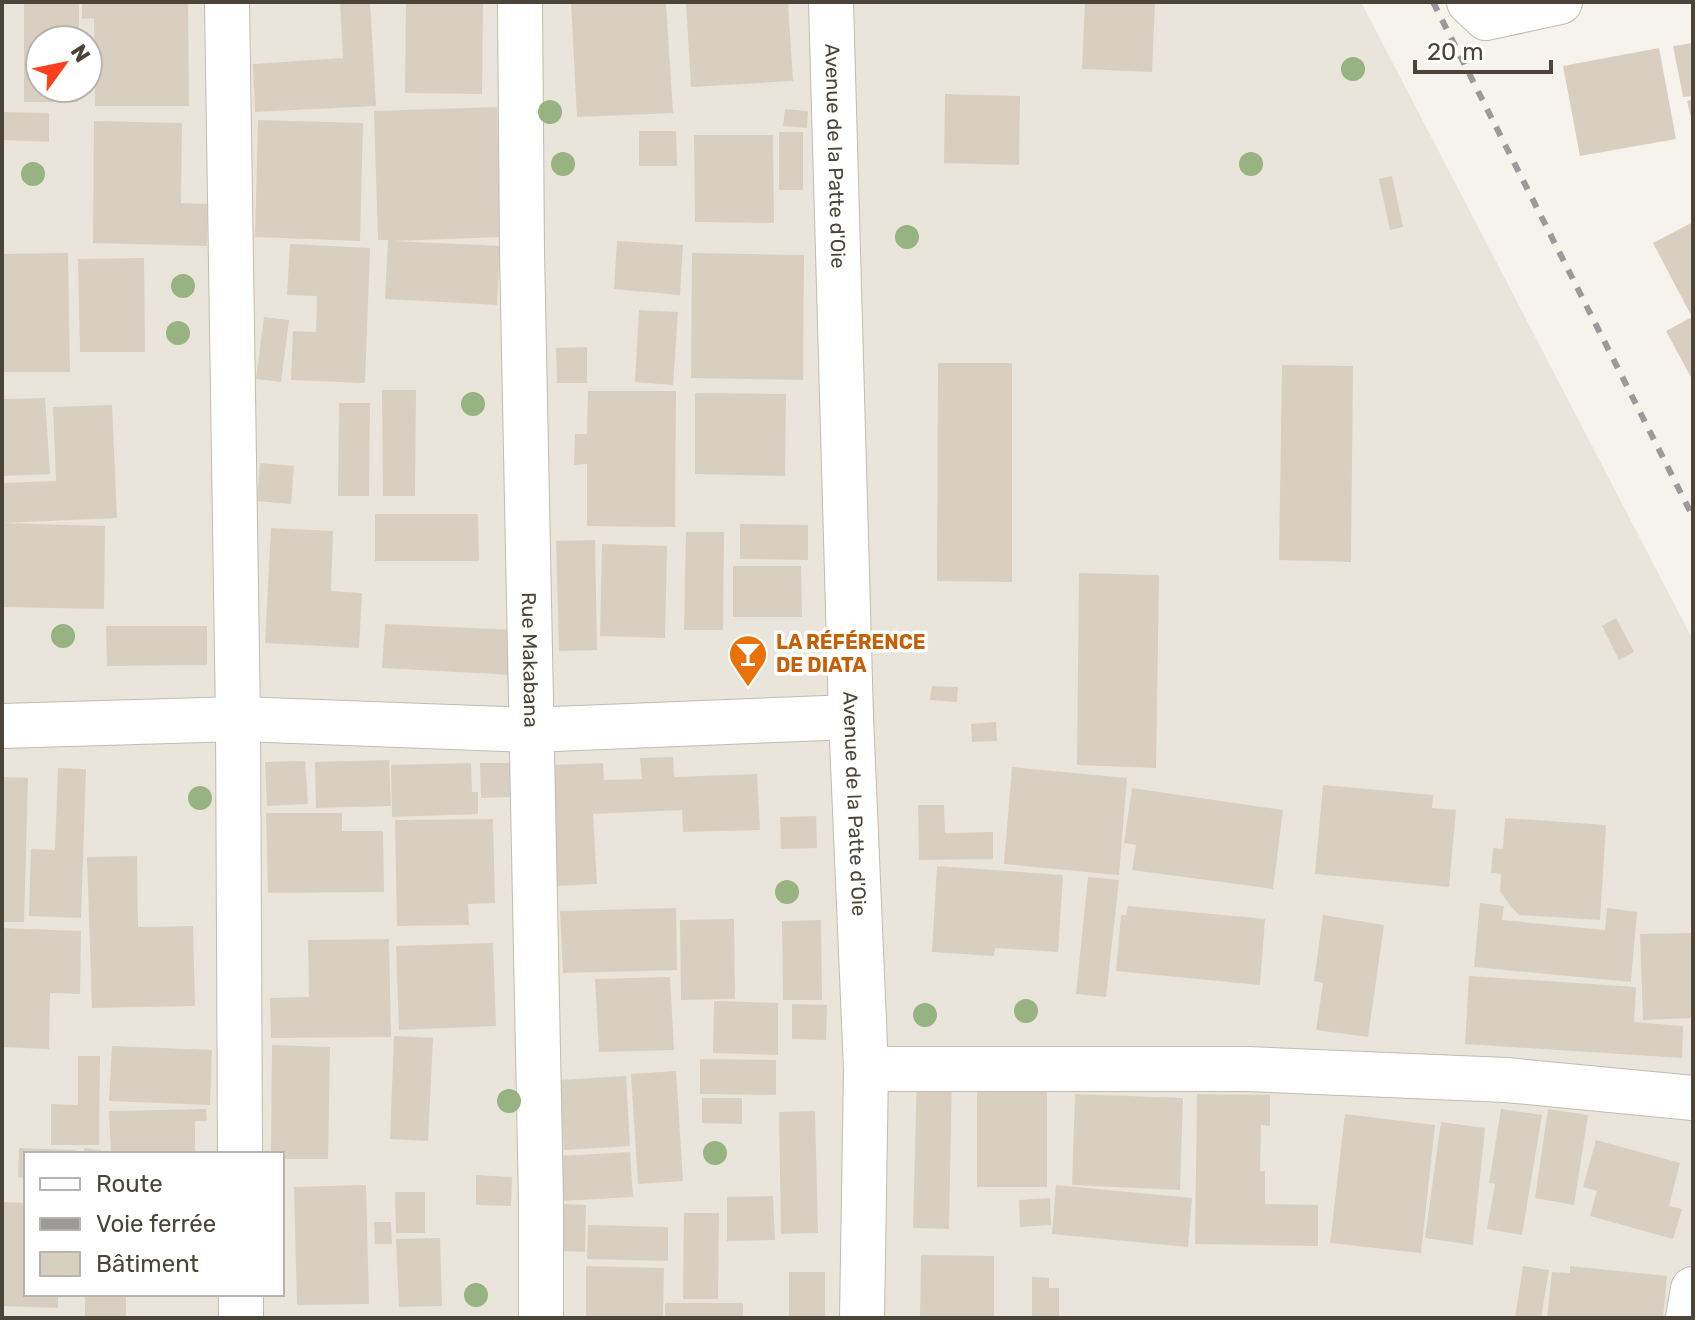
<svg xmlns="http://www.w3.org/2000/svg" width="1695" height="1320" font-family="Rubik,sans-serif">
<rect width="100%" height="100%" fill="#f6f3ec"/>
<path fill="#eae5da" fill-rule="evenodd" d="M2,2h1359l332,638v678h-1691zM40,40h48v48h-48zM26,1154h256v140h-256z"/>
<g fill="#d8cfc1">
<polygon points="24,2 79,2 79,40 40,40 40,88 78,88 78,102 24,102"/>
<polygon points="82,2 188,2 189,106 95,106 94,18 82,19"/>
<polygon points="340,2 370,2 376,106 255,112 253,64 343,58"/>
<polygon points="406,2 483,2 482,94 405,93"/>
<polygon points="571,2 666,2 673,113 577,117"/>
<polygon points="686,2 788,2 793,81 691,87"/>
<polygon points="1085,2 1155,2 1152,72 1082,69"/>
<polygon points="1693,43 1693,96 1683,97 1673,46"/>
<polygon points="1659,48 1676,139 1580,156 1563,66"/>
<polygon points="945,94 1020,96 1019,165 944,163"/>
<polygon points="1693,99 1693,121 1692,121 1687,101"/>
<polygon points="497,107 500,237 394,241 500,246 497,305 385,299 388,240 378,240 374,111"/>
<polygon points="785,109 808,111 807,128 783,126"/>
<polygon points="2,112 49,113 49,142 2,140"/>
<polygon points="258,120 363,123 360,241 255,237"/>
<polygon points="94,121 182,123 181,203 207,204 207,246 93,243"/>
<polygon points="639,131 676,131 677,166 639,166"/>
<rect x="779" y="132" width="24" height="58"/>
<polygon points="694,135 773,135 774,223 695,222"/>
<polygon points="1392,176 1403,227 1390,230 1379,179"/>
<polygon points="1693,222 1693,381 1666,331 1692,317 1653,243"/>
<polygon points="617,241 683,245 680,295 614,289"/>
<polygon points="290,244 370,248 365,383 291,380 293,331 316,332 317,296 287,295"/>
<polygon points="68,253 70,372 2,372 2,254"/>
<polygon points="692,253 804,255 803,380 691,378"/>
<polygon points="144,258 145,352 80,352 78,259"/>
<polygon points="639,310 678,312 673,385 635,382"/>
<polygon points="264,317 289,320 281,382 256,379"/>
<polygon points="587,347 587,383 557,383 556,348"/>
<polygon points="938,363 1012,363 1012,582 937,581"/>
<polygon points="1282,365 1353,366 1351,562 1279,560"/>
<polygon points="382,390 416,390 415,496 383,496"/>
<polygon points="588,391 676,391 675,527 587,526 587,464 574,465 575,434 587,434"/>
<polygon points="695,393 786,394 785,476 695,474"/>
<polygon points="45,398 50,474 2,476 2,399"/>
<polygon points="339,403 370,403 369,496 338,496"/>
<polygon points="112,405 117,518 2,523 2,483 56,481 53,407"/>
<polygon points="260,463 294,466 291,504 257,501"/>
<polygon points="375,514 478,514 479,561 375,561"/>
<polygon points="2,523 105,526 104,609 2,607"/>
<polygon points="740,524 808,525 808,560 740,559"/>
<polygon points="271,528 333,531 331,591 362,593 359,648 265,643"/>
<polygon points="686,532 724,532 723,630 684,630"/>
<polygon points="595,540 597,650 559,651 556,541"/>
<polygon points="602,544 667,546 665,638 600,636"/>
<polygon points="733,566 801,566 802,617 733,617"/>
<polygon points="1079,573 1159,575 1156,768 1077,765"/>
<polygon points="1616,618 1634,652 1619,660 1602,626"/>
<polygon points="385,624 514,630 513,675 382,668"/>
<polygon points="106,626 207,626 207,665 107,666"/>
<polygon points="932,686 958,687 957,702 930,700"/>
<polygon points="996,722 997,741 972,742 971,724"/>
<polygon points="673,757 674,777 757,774 760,830 683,832 682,810 593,814 597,884 557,886 551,765 603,763 604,780 642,779 640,758"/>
<polygon points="389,760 391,806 316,808 315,762"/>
<polygon points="305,761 308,804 267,806 265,762"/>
<polygon points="471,763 472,792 478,792 478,814 392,817 391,765"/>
<polygon points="480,763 512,763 513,797 481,798"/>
<polygon points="1012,767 1127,778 1119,875 1004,864"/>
<polygon points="58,768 86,769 81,918 29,916 31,849 55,850"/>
<polygon points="2,777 28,778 24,922 2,922"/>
<polygon points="1323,785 1433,795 1432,808 1456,810 1449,887 1315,874"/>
<polygon points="1132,788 1283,810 1273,889 1132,870 1136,845 1124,843"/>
<polygon points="918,805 944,805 945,833 993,832 993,859 919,860"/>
<polygon points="266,813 342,813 342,831 383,831 384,892 268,893"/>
<polygon points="816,816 817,848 781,849 780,817"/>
<polygon points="1505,818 1606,825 1600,920 1519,915 1511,907 1500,891 1501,874 1491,873 1493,848 1503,849"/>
<polygon points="493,819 495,903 468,904 469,925 397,926 395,820"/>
<polygon points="137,856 138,927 193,926 195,1006 92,1008 87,857"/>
<polygon points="937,866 1063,875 1058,952 995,948 994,956 932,952"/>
<polygon points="1088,877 1119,880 1106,997 1076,994"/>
<polygon points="1480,903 1504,906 1502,920 1605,930 1607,908 1637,912 1631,982 1474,967"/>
<polygon points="1128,906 1265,919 1260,985 1116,971 1121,915 1126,915"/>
<polygon points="676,908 677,970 563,973 560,911"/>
<polygon points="1323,915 1384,925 1368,1037 1316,1030 1323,983 1314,981"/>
<polygon points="734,919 735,999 681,1000 680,920"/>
<polygon points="821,920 822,1000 783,1000 782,921"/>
<polygon points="2,928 81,931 80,994 50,993 49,1049 2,1047"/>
<polygon points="1693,933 1693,1018 1643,1020 1640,934"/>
<polygon points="389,939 391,1037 271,1038 270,998 309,997 308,940"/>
<polygon points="493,943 496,1026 399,1030 396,946"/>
<polygon points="1469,976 1636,987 1634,1022 1683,1026 1682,1058 1465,1044"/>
<polygon points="670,977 674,1050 599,1052 595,979"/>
<polygon points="714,1001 778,1003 778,1055 713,1053"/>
<polygon points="792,1004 827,1005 826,1040 792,1039"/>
<polygon points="394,1036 433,1038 428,1141 390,1139"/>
<polygon points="272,1045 330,1047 328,1159 282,1159 282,1154 271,1154"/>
<polygon points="112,1046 212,1050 210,1105 109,1101"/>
<polygon points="78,1056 100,1056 99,1145 51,1145 51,1104 78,1105"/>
<polygon points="700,1059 776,1060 776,1095 700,1094"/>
<polygon points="676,1071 683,1181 638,1184 631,1074"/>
<polygon points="917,1071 952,1073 949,1229 913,1228"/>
<polygon points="626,1076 630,1146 564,1150 559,1080"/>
<rect x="977" y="1079" width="70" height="108"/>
<polygon points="1075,1094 1183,1098 1180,1190 1072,1185"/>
<polygon points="1197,1094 1270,1095 1270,1126 1261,1125 1260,1171 1265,1171 1265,1204 1318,1205 1318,1246 1195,1244"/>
<polygon points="702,1098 742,1098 742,1124 702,1123"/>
<polygon points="206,1109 207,1121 195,1121 195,1154 111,1154 109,1111"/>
<polygon points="1501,1109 1542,1115 1522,1235 1487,1229 1495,1184 1489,1183"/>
<polygon points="1548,1109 1588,1115 1574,1205 1535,1198"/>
<polygon points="815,1111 818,1233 781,1234 779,1112"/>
<polygon points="1345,1114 1435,1125 1421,1253 1330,1243"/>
<polygon points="1441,1122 1485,1128 1473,1245 1425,1238"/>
<polygon points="1596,1140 1680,1163 1669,1206 1682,1209 1673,1239 1590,1216 1597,1191 1583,1187"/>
<polygon points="19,1148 76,1150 76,1154 26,1154 26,1178 18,1177"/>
<polygon points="84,1148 101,1150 101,1154 84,1154"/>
<polygon points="630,1152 633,1197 562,1201 559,1156"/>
<polygon points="476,1175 512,1177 511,1206 476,1205"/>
<polygon points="366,1185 369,1304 297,1305 294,1187"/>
<polygon points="1056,1185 1192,1198 1188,1247 1052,1234"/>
<polygon points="395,1192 425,1192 425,1233 396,1233"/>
<polygon points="773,1196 775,1240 727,1241 727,1197"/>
<polygon points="1050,1198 1051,1225 1020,1227 1019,1200"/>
<polygon points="2,1202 26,1203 26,1294 58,1294 58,1308 2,1306"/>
<polygon points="560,1204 586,1205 585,1252 562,1251"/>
<polygon points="684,1213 719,1213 718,1299 683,1299"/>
<polygon points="374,1222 391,1222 392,1244 375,1244"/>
<polygon points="588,1225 668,1227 668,1261 587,1259"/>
<polygon points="440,1238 442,1306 399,1307 396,1239"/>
<polygon points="921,1255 994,1256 994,1318 920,1318"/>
<polygon points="586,1266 664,1268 663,1318 586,1318"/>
<polygon points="1523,1266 1549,1270 1541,1318 1515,1318"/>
<polygon points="1570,1266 1667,1276 1663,1318 1547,1318 1552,1272 1570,1273"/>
<rect x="789" y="1272" width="36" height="46"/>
<polygon points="1032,1277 1049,1278 1049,1288 1059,1288 1059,1318 1032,1318"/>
<rect x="85" y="1294" width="41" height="24"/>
<rect x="665" y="1303" width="78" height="15"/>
</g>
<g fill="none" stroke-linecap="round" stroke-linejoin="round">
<defs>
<g id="minor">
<polyline points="227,2 238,719 240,1154"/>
<path id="s1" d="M520,2l2,249 19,950v117"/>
<path id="s2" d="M831,2l20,715 15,352 -4,249"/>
<polyline points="1469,2 1486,18 1560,2"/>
<polyline points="2,726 238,719 530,730 851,717"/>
<polyline points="866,1069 1248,1069 1506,1080 1693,1098"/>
<polyline points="241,1294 241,1318"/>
<polyline points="1688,1318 1693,1289"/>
</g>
</defs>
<use href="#minor" stroke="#c2bbae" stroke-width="46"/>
<use href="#minor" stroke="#fff" stroke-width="44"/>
<polyline stroke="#9a9a9a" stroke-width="6" stroke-dasharray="10 10" stroke-linecap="butt" points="1433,2 1693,517"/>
</g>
<g fill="#97b381">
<circle cx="1353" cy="69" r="12"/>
<circle cx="550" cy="112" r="12"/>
<circle cx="563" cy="164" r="12"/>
<circle cx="1251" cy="164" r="12"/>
<circle cx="33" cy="174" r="12"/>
<circle cx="907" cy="237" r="12"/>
<circle cx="183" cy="286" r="12"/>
<circle cx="178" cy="333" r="12"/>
<circle cx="473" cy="404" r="12"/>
<circle cx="63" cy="636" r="12"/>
<circle cx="200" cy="798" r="12"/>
<circle cx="787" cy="892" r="12"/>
<circle cx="1026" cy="1011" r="12"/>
<circle cx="925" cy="1015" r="12"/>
<circle cx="509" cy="1101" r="12"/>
<circle cx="715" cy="1153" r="12"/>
<circle cx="476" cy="1295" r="12"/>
</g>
<defs>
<symbol id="bar-pin" viewBox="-11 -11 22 30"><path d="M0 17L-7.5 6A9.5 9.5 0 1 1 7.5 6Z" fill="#e8710a" stroke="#fff"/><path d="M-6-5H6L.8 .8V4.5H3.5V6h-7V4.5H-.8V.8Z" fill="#fff"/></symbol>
</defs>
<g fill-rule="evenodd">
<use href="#bar-pin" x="726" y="632" width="44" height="60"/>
</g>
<g text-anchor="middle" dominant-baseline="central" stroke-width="7" stroke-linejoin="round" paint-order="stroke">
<g font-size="20" fill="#4b4439" stroke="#fff">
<text stroke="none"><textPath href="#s2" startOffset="154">Avenue de la Patte d'Oie</textPath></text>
<text stroke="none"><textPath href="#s1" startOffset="658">Rue Makabana</textPath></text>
<text stroke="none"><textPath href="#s2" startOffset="802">Avenue de la Patte d'Oie</textPath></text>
</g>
<g font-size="20" font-weight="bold" fill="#c56008" stroke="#fff" text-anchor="start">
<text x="776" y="642">LA RÉFÉRENCE<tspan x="776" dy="23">DE DIATA</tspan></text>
</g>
</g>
<rect width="1695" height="1320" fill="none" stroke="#4b4439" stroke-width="8"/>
<rect x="24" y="1152" width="260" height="144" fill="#ffffff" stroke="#b7b4b0" stroke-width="2"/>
<rect x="40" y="1178" width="40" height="12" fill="#ffffff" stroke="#b7b4b0" stroke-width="2"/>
<text x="96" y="1192" font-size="24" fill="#4b4439">Route</text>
<rect x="40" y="1218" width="40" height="12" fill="#9a9a9a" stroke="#b7b4b0" stroke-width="2"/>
<text x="96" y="1232" font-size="24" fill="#4b4439">Voie ferrée</text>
<rect x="40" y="1252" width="40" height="24" fill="#d8cfc1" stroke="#b7b4b0" stroke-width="2"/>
<text x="96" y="1272" font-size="24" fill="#4b4439">Bâtiment</text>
<g transform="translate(64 64) rotate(57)"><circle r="38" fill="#ffffff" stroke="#b7b4b0" stroke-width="2"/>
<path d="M0-6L14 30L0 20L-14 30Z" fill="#fc3f1d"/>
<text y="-12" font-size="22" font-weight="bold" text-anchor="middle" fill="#4b4439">N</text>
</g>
<path d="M1415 60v12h136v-12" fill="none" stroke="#4b4439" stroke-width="4"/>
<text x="1427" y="60" font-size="24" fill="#4b4439" stroke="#ffffff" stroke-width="6" paint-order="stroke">20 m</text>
</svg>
